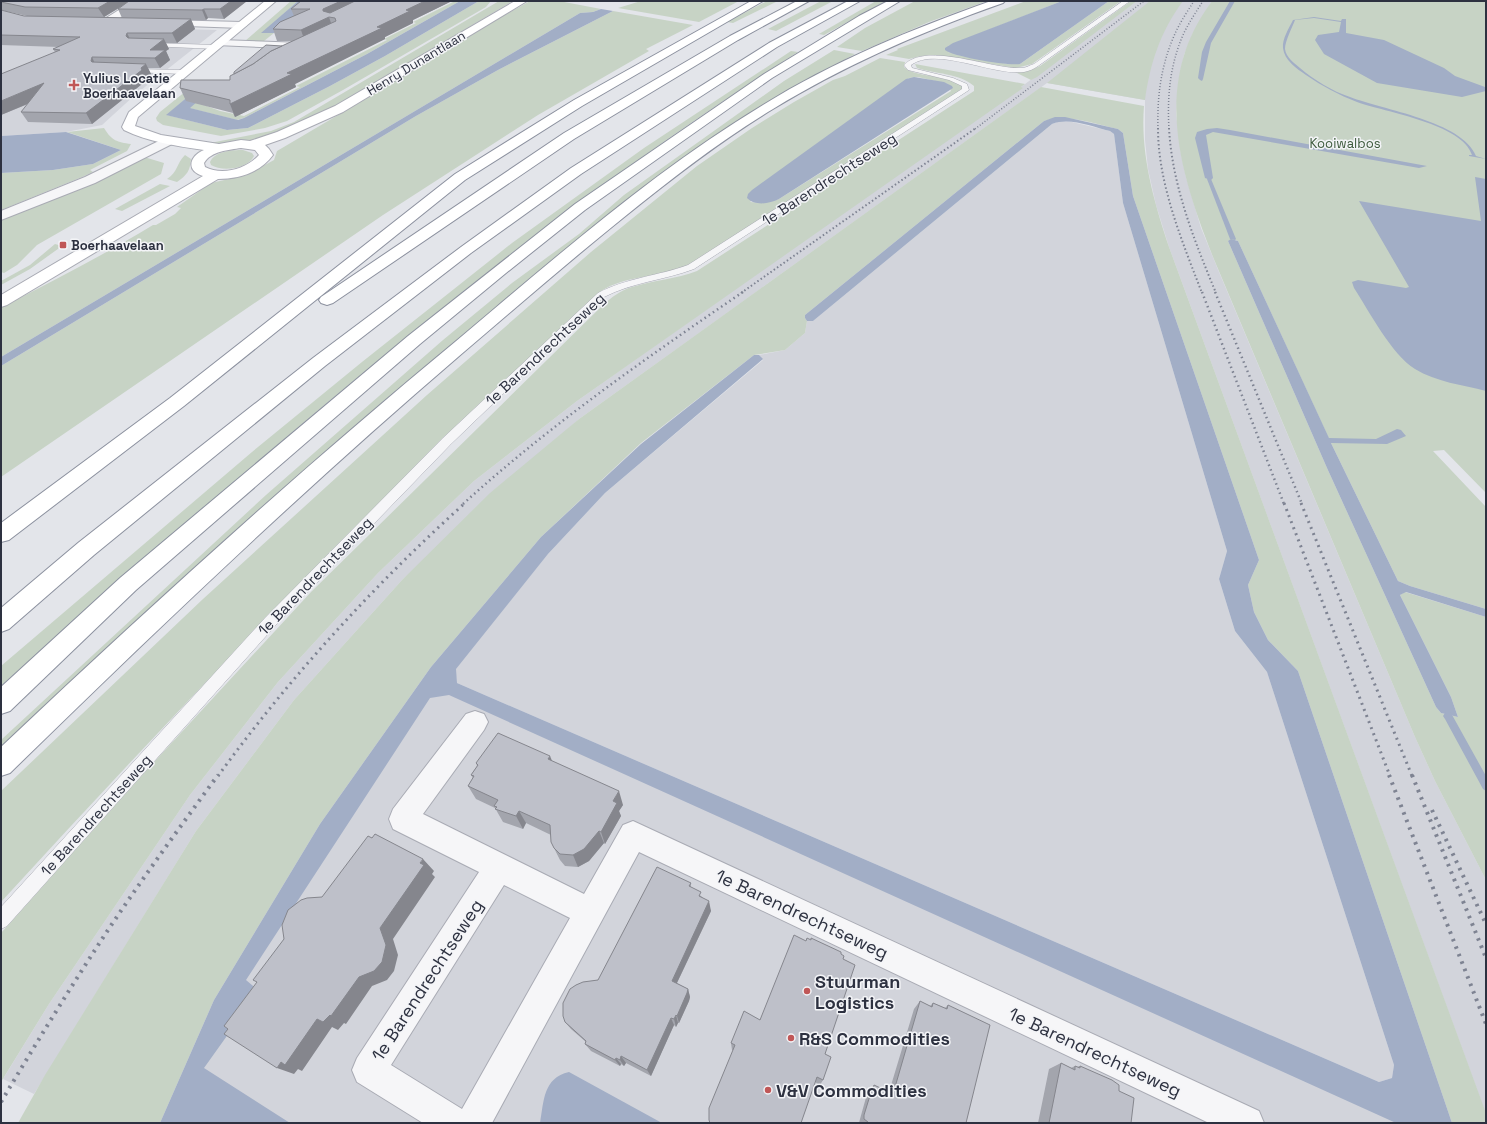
<svg xmlns="http://www.w3.org/2000/svg" width="1487" height="1124" font-family="'Space Grotesk',sans-serif">
<rect width="100%" height="100%" fill="#e3e5ea"/>
<g fill="#d2d4db">
<polygon points="1137,1 1212,1 1192,35 1184,55 1179,78 1176,114 1181,154 1186,177 1201,228 1219,272 1415,737 1435,781 1486,880 1486,1114 1169,247 1156,205 1148,169 1145,140 1145,100 1047,83 579,419 402,580 294,700 196,831 34,1094 3,1079 49,1004 190,795 278,682 378,573 474,481 577,401 1021,87"/>
<polygon points="1,20 22,25 217,30 136,94 102,125 66,132 1,136"/>
<polygon points="1060,121 1072,122 1110,131 1114,134 1123,203 1227,551 1219,579 1235,631 1267,672 1394,1065 1392,1078 1379,1082 457,683 455,669 548,554 605,493 763,360 759,355 785,350 805,333 807,321 813,321 1052,124"/>
<polygon points="430,687 454,691 1436,1123 200,1123 185,1084 227,995"/>
</g>
<g fill="#c7d3c5" fill-rule="evenodd">
<polygon points="291,1 311,1 298,1 262,33 274,33 264,41 245,41"/>
<polygon points="455,1 460,1 367,54 244,118 237,120 189,108 205,94 191,94 167,115 227,130 248,128 330,86 385,56 479,1 491,1 486,7 343,90 287,121 265,128 221,136 163,125 157,121 156,118 160,112 191,87 217,87 214,91 219,91 204,105 220,111 244,116 300,87 296,86 387,40 384,39 416,23 413,22"/>
<path d="M499,1h14c-67,38 -131,84 -202,116 -14,7 -29,16 -44,20 -18,5 -38,7 -57,6l61,-12 23,-9z"/>
<path d="M530,1h29l42,8 -8,3 -13,1 -579,344v-49c51,-27 103,-53 152,-83h3l19,-11 6,-6 -4,-1 34,-24 36,-8 27,-15 3,-9 112,-66 103,-63z"/>
<polygon points="641,1 739,1 699,22 618,8"/>
<polygon points="767,1 778,1 733,23 727,22"/>
<polygon points="821,1 833,1 776,31 768,29"/>
<polygon points="876,1 886,1 824,35 819,34"/>
<polygon points="915,1 987,1 929,22 862,51 837,47 865,28"/>
<polygon points="1026,1 1062,1 948,46 948,52 1008,64 1020,64 1109,1 1121,1 1032,64 1016,68 937,55 921,56 909,59 886,55 898,50 897,49"/>
<polygon points="1131,1 1137,1 1037,77 1031,80 1015,72 1029,71 1040,66"/>
<path d="M1150,1h33c-23,31 -33,63 -38,99l-98,-17z"/>
<path d="M1212,1h274v492l-42,-43 -11,1 53,56v102l-76,-23 -12,-5 -67,-138 -93,-202 -3,-1 -7,1 99,227 109,239 5,6 17,4 -7,-20 -51,-102 5,-3 81,25v263l-51,-99 -20,-44 -202,-480c-26,-66 -51,-139 -27,-208 6,-17 15,-33 26,-48z"/>
<polygon points="613,11 693,25 646,49 649,51 538,115 383,215 1,477 1,366 416,116 498,70"/>
<polygon points="834,50 855,54 779,96 687,156 1,754 1,740 266,495 443,340 512,283 579,234 624,195 784,81"/>
<path d="M791,51l7,1c-208,132 -396,285 -581,445 -73,63 -145,125 -216,189v-20l251,-214 110,-90 150,-119 132,-95z"/>
<path d="M880,58l25,4 -1,5c15,13 48,5 60,22l-269,173c-5,2 -11,6 -17,7 -26,9 -53,7 -77,22 -79,72 -154,146 -229,221 -127,127 -250,258 -371,390v-111l202,-192 224,-204 164,-143 106,-86 55,-38 42,-26 39,-22 12,-4zM918,77l30,7 3,7 -172,108 -15,4 -14,-1 159,-124z"/>
<path d="M915,64l110,20 -4,3 2,1 -446,313 -103,80 -96,92 -100,109 -88,113 -141,209 -48,78v-149l142,-159 168,-182 292,-287c9,-8 18,-15 29,-18 22,-7 44,-8 65,-16l277,-180v-5c-15,-13 -39,-12 -57,-18z"/>
<path d="M1041,87l103,19c-4,47 10,96 25,141l317,866v10h-34l-154,-452 -30,-31 -14,-28 -6,-27 11,-25 -126,-364 -10,-63 -5,-4c-24,-5 -50,-16 -74,-8l-239,194v3l2,3 -2,12 -20,17 -31,5 -113,88 -100,94 -110,130 -111,157 -106,176 -54,123h-142l27,-48 151,-244 98,-131 108,-120 88,-87 89,-74z"/>
<path d="M104,128c8,13 13,14 27,16l-4,7 -37,19 3,2 -11,5 -81,33v-37l52,-3 40,-6 28,-14 -54,-18z"/>
<path d="M243,150l9,3 2,3c-6,13 -32,16 -43,9l-1,-3c5,-11 22,-12 33,-12z"/>
<path d="M185,155l6,4c-1,12 -4,16 -14,23l-10,-3c11,-7 9,-15 18,-24z"/>
<polygon points="144,157 164,163 161,174 37,245 17,265 4,273 1,272 1,220"/>
<polygon points="160,184 170,186 122,211 115,209"/>
<polygon points="55,244 62,246 30,269 1,285 1,281 30,265"/>
</g>
<g fill="#a2aec6">
<polygon points="298,1 310,2 274,33 261,33"/>
<polygon points="460,1 479,1 385,56 330,86 248,128 227,130 166,115 191,94 206,94 190,108 238,120 244,118 367,54"/>
<path d="M1062,1h47l-89,63c-12,2 -66,-7 -75,-14v-2l8,-5z"/>
<polygon points="1230,1 1235,1 1211,43 1203,79 1202,81 1200,80 1198,78 1202,52 1206,42"/>
<polygon points="601,9 613,11 498,70 416,116 1,366 1,357 580,13 593,12"/>
<path d="M1314,17l27,4 1,-2h4v14l38,7 60,28 11,8 30,11 1,4 -24,6 -85,-14 -53,-29 -9,-14 3,-5 21,-3 2,-10 -27,-4 -19,2c-3,8 -10,21 -10,29 1,8 9,14 15,19 14,12 32,23 50,29 33,13 112,24 126,59l10,3 -17,-3v-1h3c-9,-31 -87,-43 -115,-53 -18,-7 -35,-16 -51,-27 -9,-6 -22,-15 -23,-27 -1,-9 6,-20 10,-28z"/>
<path d="M914,77l30,5 8,4 1,2 -174,111c-10,5 -24,7 -32,-1l1,-4 4,-4 154,-111z"/>
<path d="M1055,117h10l53,12 5,4 10,63 126,364 -11,25 6,27 14,28 30,31 154,452h-56l-947,-428 -19,3 -184,282 13,11 -55,77 86,55h-130l54,-123 106,-176 111,-157 110,-130 100,-93 113,-89h5l4,4 -158,134 -57,61 -92,115 1,14 922,399 13,-4 2,-13 -127,-393 -32,-41 -16,-52 8,-28 -104,-348 -9,-69 -4,-3c-18,-4 -40,-14 -58,-7l-239,197h-6l-2,-3v-3l239,-194z"/>
<polygon points="1217,128 1230,130 1427,166 1419,168 1213,132 1206,135 1213,178 1211,180 1205,178 1195,138 1197,132 1207,129"/>
<polygon points="66,132 121,150 93,164 53,170 1,173 1,136"/>
<path d="M1475,177l11,2v212c-23,-6 -50,-9 -71,-22 -23,-14 -46,-58 -61,-81l-2,-6 6,-2 48,8 3,-1 -50,-86 122,20z"/>
<polygon points="1231,239 1238,241 1329,438 1376,439 1397,429 1401,430 1406,436 1387,444 1331,443 1398,581 1410,586 1486,609 1486,617 1406,592 1400,595 1451,697 1458,717 1441,713 1436,707 1327,468 1228,241"/>
<path d="M569,1072l93,51h-122c4,-22 3,-45 29,-51z"/>
</g>
<g fill="none" stroke-linecap="round" stroke-linejoin="round">
<g fill="#a2aec6" fill-rule="evenodd">
<polygon points="1207,178 1211,179 1236,239 1235,240 1230,239 1207,179"/>
<polygon points="1448,712 1451,713 1486,776 1486,791 1483,789 1445,719 1443,716 1445,713"/>
</g>
<defs>
<g id="lane">
<path d="M1123,1h7l-92,65c-4,3 -9,5 -14,6 -31,4 -88,-26 -113,-7l1,3 41,10 14,6 2,6 -275,179c-29,11 -61,13 -90,28l-153,147 -176,182 -268,300 -6,3v-22l264,-289 178,-180 155,-145c28,-15 60,-17 90,-28l274,-176v-3l-13,-6 -41,-10 -4,-5c23,-24 88,5 118,3 4,0 8,-3 12,-4z"/>
<polygon points="151,43 216,45 219,47 216,49 149,46 149,44"/>
<polygon points="132,69 184,70 187,72 184,74 130,72 130,70"/>
</g>
<g id="street">
<polygon points="133,1 145,1 111,24 103,24 102,22 103,20"/>
<polygon points="163,20 242,22 247,25 242,28 159,25 158,23"/>
<polygon points="220,40 304,43 309,46 304,49 216,45 215,43 216,41"/>
<polygon points="167,137 172,138 173,141 172,144 95,183 1,220 1,211 85,177"/>
<path d="M475,711l9,3 4,8 -4,8 -61,84 161,80 39,-69 10,-4 626,290 5,12h-55l-570,-271 -147,271h-69l-66,-41 -5,-12 5,-12 122,-186 -86,-43 -4,-10 4,-10 73,-95zM504,885l66,33 -108,191 -71,-44z"/>
</g>
<path id="secondary" d="M265,1h11l-138,116 -3,9 26,9 58,9 22,-4 9,1 27,-9 58,-26 180,-105h12l-184,111 -58,26 -20,7 4,4 4,6c-13,18 -35,24 -55,24l-211,126 -6,2v-12l202,-119c-18,-6 -13,-20 1,-26 -28,-4 -55,-8 -80,-20l-2,-3 7,-15zM241,148l14,2 4,5c-12,14 -37,21 -54,12l-1,-4c7,-12 25,-13 37,-15z"/>
<g id="highway">
<polygon points="751,1 763,1 582,106 465,180 184,406 9,540 1,542 1,523 170,398 455,174 574,100"/>
<polygon points="797,1 809,1 738,40 574,139 333,303 327,305 321,303 319,300 321,297 564,133 730,36"/>
<polygon points="848,1 860,1 777,47 581,174 471,253 325,366 94,555 9,629 1,632 1,608 78,543 313,358 461,247 571,168 769,43"/>
<polygon points="888,1 900,1 772,78 585,210 506,273 420,344 136,590 10,711 1,714 1,687 120,578 408,336 575,204 764,74 859,16"/>
<path d="M991,1h14l-2,2c-80,28 -158,62 -230,106 -53,32 -102,70 -150,109 -56,45 -110,92 -165,139 -155,133 -302,273 -448,416l-9,3v-29c148,-140 298,-276 454,-405 99,-83 197,-170 308,-237 71,-44 149,-76 228,-104z"/>
</g>
</defs>
<use href="#lane" stroke="#a9abb4" stroke-width="1"/>
<use href="#street" stroke="#a9abb4" stroke-width="2"/>
<use href="#secondary" stroke="#a9abb4" stroke-width="2"/>
<use href="#highway" stroke="#8c919f" stroke-width="2"/>
<use href="#lane" fill="#f6f6f8" fill-rule="evenodd"/>
<use href="#street" fill="#f6f6f8" fill-rule="evenodd"/>
<use href="#secondary" fill="#fff" fill-rule="evenodd"/>
<use href="#highway" fill="#fff" fill-rule="evenodd"/>
<g stroke="#7e8392" stroke-width="1.5" stroke-dasharray="1 2" stroke-linecap="butt">
<polyline points="975,129 1144,1"/>
<path d="M1158,129c-1,-33 3,-63 16,-93 5,-12 13,-24 20,-35"/>
<path d="M1169,129c-2,-32 1,-64 14,-94 5,-11 13,-23 20,-34"/>
</g>
<g stroke="#7e8392" stroke-width="2" stroke-dasharray="1.5 2.5" stroke-linecap="butt">
<path d="M1158,128c0,56 24,113 44,165"/>
<path d="M1169,128c3,57 25,112 47,165"/>
<polyline points="741,293 976,128"/>
</g>
<g stroke="#7e8392" stroke-width="2.5" stroke-dasharray="1.5 3.5" stroke-linecap="butt">
<polyline points="1202,292 1284,504"/>
<polyline points="1215,292 1302,504"/>
<path d="M463,504c87,-79 183,-146 280,-212"/>
</g>
<g stroke="#7e8392" stroke-width="3" stroke-dasharray="2 4.5" stroke-linecap="butt">
<polyline points="1284,503 1390,776"/>
<polyline points="1301,503 1412,776"/>
<path d="M218,776c72,-99 156,-191 247,-273"/>
</g>
<g stroke="#7e8392" stroke-width="4" stroke-dasharray="2.5 5.5" stroke-linecap="butt">
<polyline points="1389,775 1486,1024"/>
<polyline points="1412,775 1486,958"/>
<polyline points="1432,810 1486,924"/>
<path d="M1,1102c34,-57 69,-114 105,-169 36,-54 74,-106 112,-158"/>
</g>
</g>
<g fill="#a3a5ad" fill-rule="evenodd">
<path d="M1,1h246l-23,18 -16,-1 -2,2h-15l4,9 -18,14h-11l3,6 -3,2 4,9 -10,8h-12l3,6 -5,4 1,2 -55,44 -64,-2 -7,-10 7,-8 -27,11 54,-63 -2,-3 6,-2 -58,-2v-35l23,6h3l-26,-6zM121,7l-3,2 4,9 -18,-1z"/>
<polygon points="301,1 452,1 413,20 413,23 385,37 385,39 295,84 296,87 235,117 233,113 186,101 180,88 230,80 282,46 292,41 277,41 273,29 294,16 291,9"/>
<polygon points="552,761 623,805 619,811 621,816 605,844 604,843 589,861 578,867 565,866 560,860 554,848 551,835 526,823 523,829 503,822 495,808 476,799 468,786 473,778 471,775 477,766 476,763"/>
<polygon points="691,883 691,887 702,897 711,911 677,983 688,989 690,997 689,1001 679,1023 678,1023 676,1027 674,1025 651,1076 626,1063 624,1066 621,1064 620,1066 591,1051 585,1044 586,1042 571,1029 565,1022 598,980"/>
<polygon points="806,941 841,954 843,959 825,1054 823,1080 820,1085 815,1082 732,1050 731,1043 760,1020"/>
<polygon points="920,1001 930,1006 933,1003 945,1008 948,1005 966,1123 859,1123 860,1119 867,1094 874,1085 889,1092 914,1009"/>
<polygon points="1061,1063 1071,1068 1075,1066 1077,1067 1080,1066 1119,1091 1131,1123 1038,1123 1049,1069"/>
</g>
<g fill="#85868d">
<polygon points="110,1 130,1 104,17 98,8"/>
<polygon points="231,1 247,1 224,19 220,9"/>
<polygon points="341,1 369,1 329,17 333,29 305,42 301,30 323,11 323,9"/>
<polygon points="425,1 452,1 413,20 413,23 385,37 385,39 295,84 296,87 235,117 230,104 287,73 377,27 406,10"/>
<polygon points="204,9 208,18 206,20 202,10"/>
<polygon points="191,19 195,29 177,43 172,33"/>
<polygon points="127,33 132,43 126,36"/>
<polygon points="164,39 169,49 166,51 170,60 160,68 150,50"/>
<polygon points="92,57 97,68 91,61"/>
<polygon points="146,64 151,74 146,78 147,80 92,124 86,113"/>
<polygon points="44,83 51,94 1,115 1,101"/>
<polygon points="550,756 556,770 548,759"/>
<polygon points="619,791 623,805 619,811 621,816 605,844 601,832 613,801"/>
<polygon points="519,811 526,823 523,829 516,816"/>
<polygon points="599,831 604,843 589,861 578,867 573,855"/>
<polygon points="423,859 434,871 432,874 435,877 393,939 398,955 394,971 387,980 372,986 346,1024 344,1023 338,1030 332,1027 302,1071 298,1069 294,1074 277,1068 281,1062 317,1019 359,977 380,928"/>
<polygon points="709,901 711,911 674,989 672,981"/>
<polygon points="688,989 690,997 689,1001 679,1023 677,1016"/>
<polygon points="676,1015 678,1023 676,1027 674,1019"/>
<polygon points="671,1018 674,1025 651,1076 647,1070"/>
<polygon points="621,1056 626,1063 624,1066 620,1060"/>
<polygon points="616,1058 621,1064 620,1066 615,1060"/>
</g>
<g fill="#bec0c9" stroke="#85868d">
<polygon points="1,1 110,1 98,8 25,7 1,2"/>
<polygon points="129,1 231,1 220,9 204,9 202,10 118,9"/>
<polygon points="301,1 341,1 323,9 323,11 330,13 355,1 425,1 406,10 410,11 377,27 382,28 287,73 292,74 230,104 230,100 180,88 181,80 230,80 230,76 253,64 271,51 336,21 335,18 329,17 301,30 273,29 280,22 310,9 291,9"/>
<polygon points="1,10 24,16 191,19 172,33 127,33 126,36 128,38 164,39 150,50 165,50 155,58 92,57 91,61 92,62 146,64 141,68 142,70 86,113 21,112 44,83 1,101 1,74 60,50 53,49 80,37 1,35"/>
<polygon points="266,45 282,46 271,51 253,64 234,74 234,72"/>
<polygon points="498,733 550,756 548,759 619,791 613,801 617,803 601,832 599,831 584,849 573,855 560,854 554,848 551,842 550,825 519,811 516,816 495,809 497,807 494,806 498,800 468,786 474,776 471,775 478,765 476,763"/>
<polygon points="375,834 423,859 420,863 424,865 380,928 386,945 382,962 374,971 359,977 331,1016 330,1015 323,1022 317,1019 285,1065 281,1062 277,1068 224,1034 228,1029 224,1026 257,982 253,980 284,939 282,925 288,910 301,900 307,898 322,897 368,836 372,838"/>
<polygon points="657,867 691,883 689,886 701,892 699,896 709,901 672,981 688,989 687,993 677,1016 676,1015 674,1019 671,1018 647,1070 621,1056 620,1060 616,1058 615,1060 585,1044 586,1041 565,1022 563,1016 563,1003 570,989 576,985 583,982 598,980"/>
<polygon points="794,935 806,941 807,938 811,940 811,938 841,952 841,954 844,956 843,959 855,965 825,1054 831,1057 823,1080 817,1077 801,1123 710,1123 709,1120 709,1108 735,1045 731,1043 744,1011 760,1020"/>
<polygon points="920,1001 932,1007 933,1003 947,1009 948,1005 990,1025 966,1123 867,1123 868,1122 864,1119 864,1115 872,1089 873,1089 874,1085 893,1094"/>
<polygon points="1061,1063 1075,1070 1075,1066 1080,1068 1080,1066 1112,1080 1119,1085 1119,1091 1134,1098 1131,1123 1049,1123"/>
</g>
<g fill="#c05757" stroke="#f3f4f7" stroke-width="1.5">
<path d="M72 79h4v4h4v4h-4v4h-4v-4h-4v-4h4z"/>
<rect x="59" y="241" width="8" height="8" rx="2"/>
<circle cx="807" cy="991" r="4"/>
<circle cx="791" cy="1038" r="4"/>
<circle cx="768" cy="1090" r="4"/>
</g>
<g text-anchor="middle" dominant-baseline="central" stroke-width="3" stroke-linejoin="round" paint-order="stroke">
<g font-size="13" fill="#2d3140" stroke="#f3f4f7">
<text transform="translate(416 63) rotate(-31)">Henry Dunantlaan</text>
</g>
<g font-size="13" font-weight="bold" fill="#2d3140" stroke="#f3f4f7" text-anchor="start">
<text x="83" y="78">Yulius Locatie<tspan x="83" dy="15">Boerhaavelaan</tspan></text>
<text x="71" y="245">Boerhaavelaan</text>
</g>
<g font-size="13" fill="#3d5a3c" stroke="#f3f4f7">
<text x="1345" y="143">Kooiwalbos</text>
</g>
<g font-size="15" fill="#2d3140" stroke="#f3f4f7">
<text transform="translate(829 179) rotate(-33)">1e Barendrechtseweg</text>
<text transform="translate(545 349) rotate(-43)">1e Barendrechtseweg</text>
<text transform="translate(315 576) rotate(-46)">1e Barendrechtseweg</text>
<text transform="translate(96 815) rotate(-48)">1e Barendrechtseweg</text>
</g>
<g font-size="18" fill="#2d3140" stroke="#f3f4f7">
<text transform="translate(802 914) rotate(25)">1e Barendrechtseweg</text>
<text transform="translate(427 980) rotate(-57)">1e Barendrechtseweg</text>
<text transform="translate(1095 1052) rotate(25)">1e Barendrechtseweg</text>
</g>
<g font-size="18" font-weight="bold" fill="#2d3140" stroke="#f3f4f7" text-anchor="start">
<text x="815" y="981">Stuurman<tspan x="815" dy="21">Logistics</tspan></text>
<text x="799" y="1038">R&amp;S Commodities</text>
<text x="776" y="1090">V&amp;V Commodities</text>
</g>
</g>
<rect width="1487" height="1124" fill="none" stroke="#2d3140" stroke-width="4"/>
</svg>
